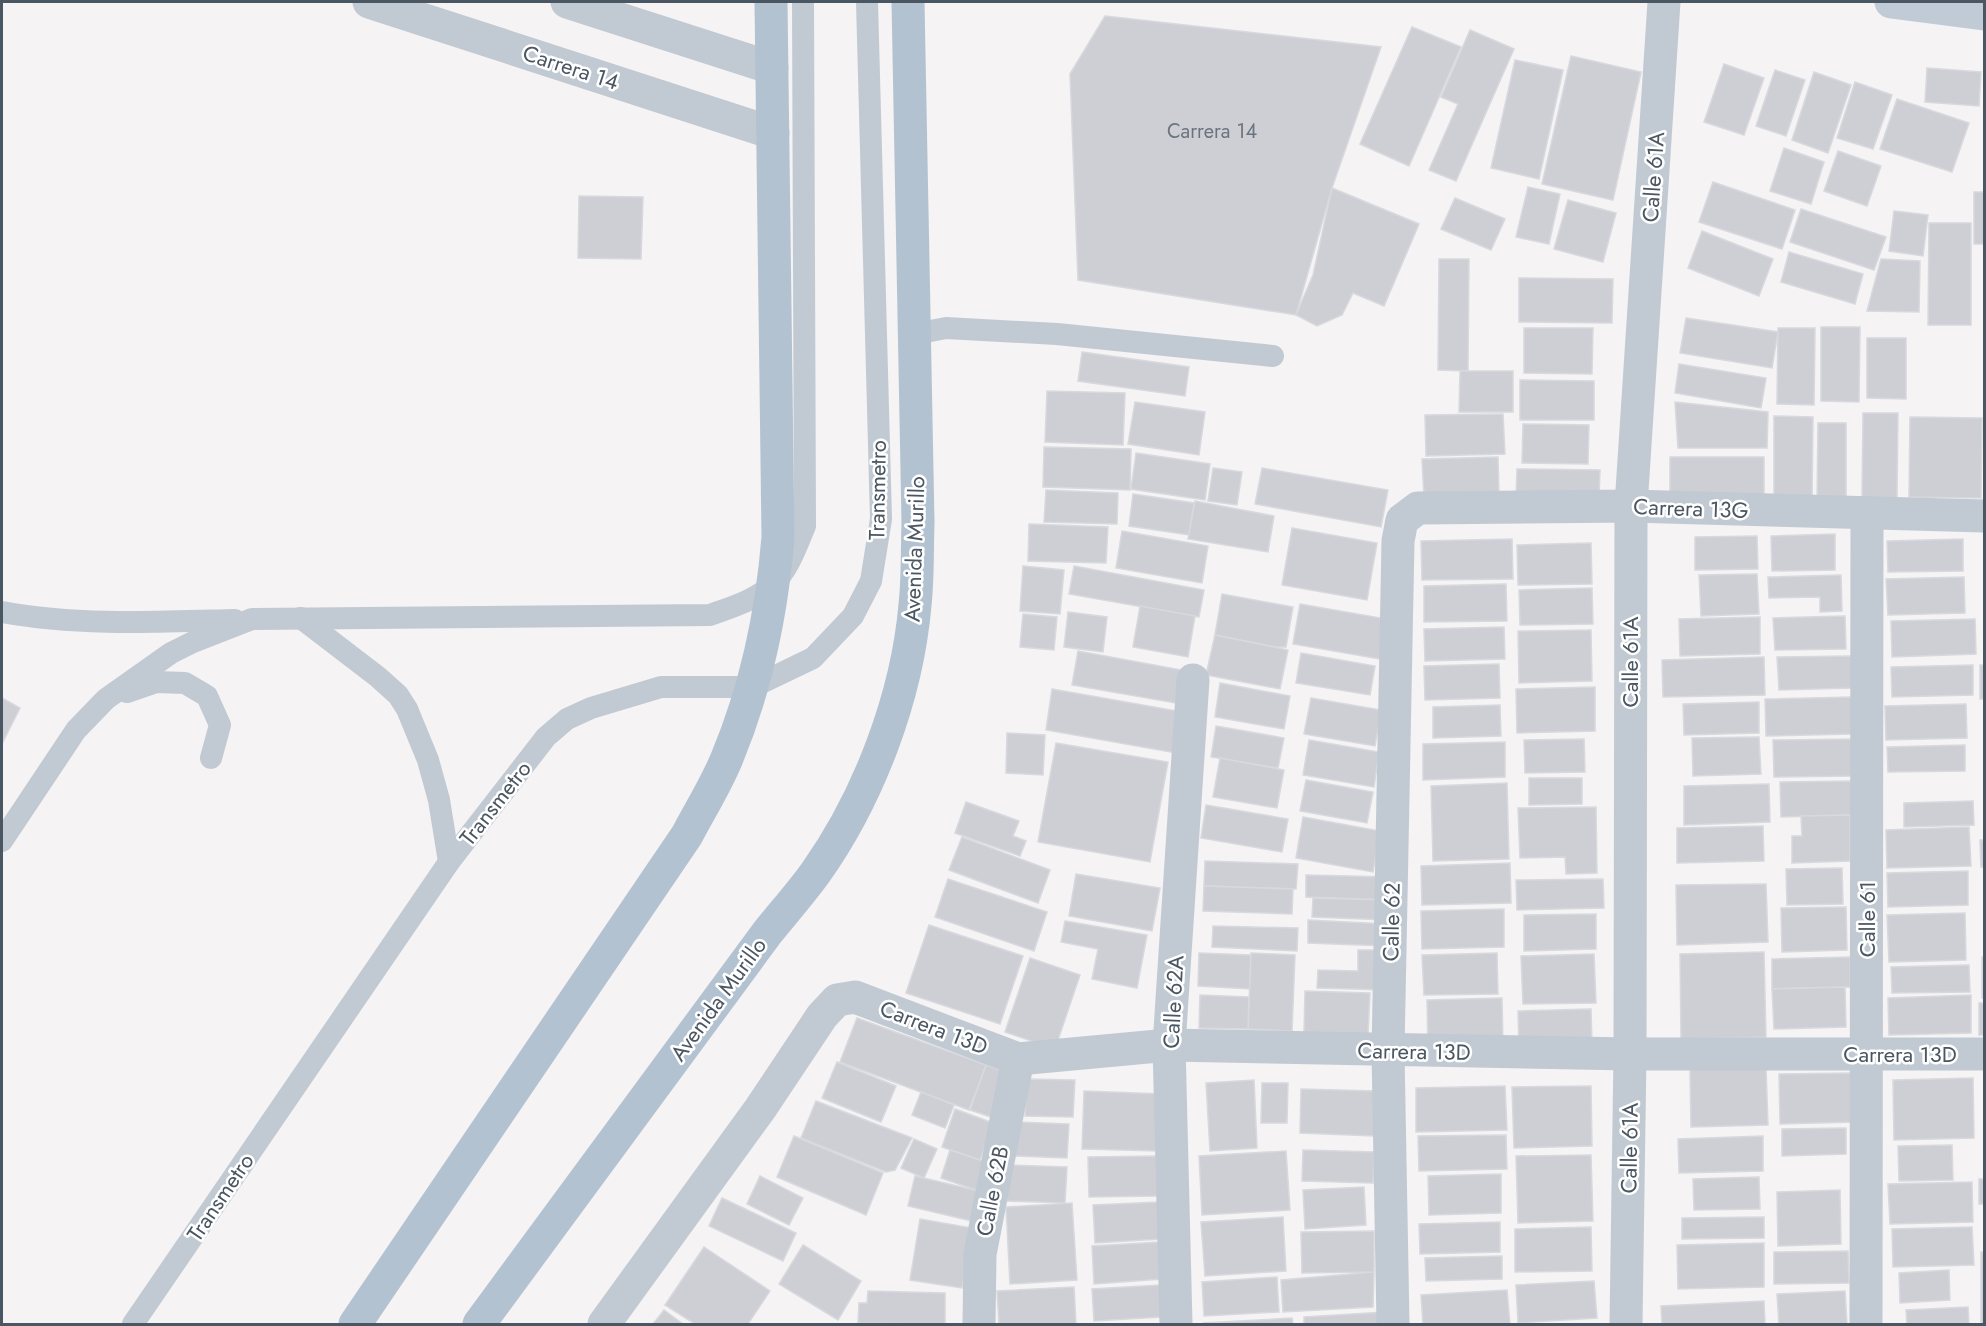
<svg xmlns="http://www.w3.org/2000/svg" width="1986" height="1326" font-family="Jost,sans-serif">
<rect width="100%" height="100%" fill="#f5f3f3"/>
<g fill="#cdcfd5" stroke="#d7d9de" stroke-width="1.5">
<polygon points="1105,16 1381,47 1332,188 1296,315 1078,280 1070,74"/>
<polygon points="1412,27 1461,47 1409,166 1360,144"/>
<polygon points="1470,30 1514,49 1456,181 1429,170 1458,104 1441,97"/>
<polygon points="1571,56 1641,72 1613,200 1542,184"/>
<polygon points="1515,60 1563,70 1539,179 1491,168"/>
<polygon points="1724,64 1764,78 1744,135 1704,122"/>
<polygon points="1927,68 1981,72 1979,106 1925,102"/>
<polygon points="1775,70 1805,80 1786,136 1756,126"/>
<polygon points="1814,72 1851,85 1828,153 1792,140"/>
<polygon points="1855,82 1892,95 1873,149 1837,138"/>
<polygon points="1897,99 1969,123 1952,172 1880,149"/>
<polygon points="1784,148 1824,162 1811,204 1770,191"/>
<polygon points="1838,151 1881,166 1867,206 1824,191"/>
<polygon points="1713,182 1795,210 1782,249 1699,222"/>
<polygon points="1528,187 1560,194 1549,244 1516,237"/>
<polygon points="1332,188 1419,224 1384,306 1353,293 1342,315 1317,326 1296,315 1313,275"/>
<rect x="1974" y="192" width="10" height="52"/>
<polygon points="579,196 643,197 641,259 578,258"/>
<polygon points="1455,198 1505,219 1491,250 1441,229"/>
<polygon points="1568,200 1616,213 1603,262 1554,249"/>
<polygon points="1801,209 1886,237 1874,270 1790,242"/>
<polygon points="1894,211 1928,215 1923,256 1889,251"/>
<polygon points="1929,223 1971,223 1971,325 1928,325"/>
<polygon points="1702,231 1773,259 1759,296 1688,268"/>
<polygon points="1789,252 1863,274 1855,304 1781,282"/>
<polygon points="1439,259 1469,259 1468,371 1438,370"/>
<polygon points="1881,259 1920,261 1919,312 1867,311"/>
<polygon points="1519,278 1613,279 1612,323 1519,322"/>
<polygon points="1686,318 1778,332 1772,368 1680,353"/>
<polygon points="1821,327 1860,327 1859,402 1821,401"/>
<polygon points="1524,328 1593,328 1592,374 1524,373"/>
<polygon points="1778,328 1815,328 1814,405 1777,404"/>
<polygon points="1867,338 1906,338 1906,399 1867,398"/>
<polygon points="1082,352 1189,367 1185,396 1078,381"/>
<polygon points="1679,364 1766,378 1761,408 1675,393"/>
<polygon points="1460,371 1513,371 1513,412 1459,412"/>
<polygon points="1520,380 1594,381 1594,420 1520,420"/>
<polygon points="1047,391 1125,393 1123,445 1045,442"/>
<polygon points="1135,402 1205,412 1199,455 1128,444"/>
<polygon points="1675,402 1768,412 1767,448 1678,448"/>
<polygon points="1863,413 1898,413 1897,499 1862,499"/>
<polygon points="1503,414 1505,454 1426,456 1425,415"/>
<polygon points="1774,416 1813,417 1812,502 1774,501"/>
<polygon points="1910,417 1982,418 1981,498 1909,497"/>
<polygon points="1818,423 1846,423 1846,504 1817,504"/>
<polygon points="1523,424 1589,425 1588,464 1522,463"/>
<polygon points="1044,447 1131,449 1130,490 1043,487"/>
<polygon points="1136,453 1210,464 1205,500 1131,489"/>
<polygon points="1498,457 1499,494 1424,497 1422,459"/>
<polygon points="1670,457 1764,457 1764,503 1670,502"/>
<polygon points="1213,468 1242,472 1237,505 1208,501"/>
<polygon points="1262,468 1388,490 1381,527 1255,504"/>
<polygon points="1517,469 1600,470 1599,498 1516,497"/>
<polygon points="1046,490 1118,493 1117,524 1044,522"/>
<polygon points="1133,494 1194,503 1189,535 1129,526"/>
<polygon points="1195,501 1274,516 1268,552 1188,539"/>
<polygon points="1029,524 1108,527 1106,563 1028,561"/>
<polygon points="1292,528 1377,543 1367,600 1282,585"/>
<polygon points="1122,531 1208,546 1202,583 1116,568"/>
<polygon points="1835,534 1835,570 1772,571 1771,536"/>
<polygon points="1757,536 1758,569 1695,570 1695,537"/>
<polygon points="1512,539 1513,579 1422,580 1421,541"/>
<polygon points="1963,539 1963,571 1888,572 1887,541"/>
<polygon points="1591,543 1592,584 1518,585 1517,545"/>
<polygon points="1023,566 1064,570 1060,614 1020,611"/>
<polygon points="1074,566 1204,590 1199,617 1069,594"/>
<polygon points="1757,574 1759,614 1701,616 1699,575"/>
<polygon points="1841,575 1842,611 1820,612 1820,597 1769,598 1768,577"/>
<polygon points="1964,577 1965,613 1888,615 1886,579"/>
<polygon points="1506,584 1507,621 1424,622 1424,586"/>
<polygon points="1592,588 1593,624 1520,625 1519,590"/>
<polygon points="1222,594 1293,607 1286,647 1276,647 1215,635"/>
<polygon points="1300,604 1392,620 1385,660 1293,644"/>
<polygon points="1140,606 1195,616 1188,657 1133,647"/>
<polygon points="1068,612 1107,617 1103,652 1064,647"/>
<polygon points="1023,614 1057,617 1054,650 1020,647"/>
<polygon points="1845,616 1846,649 1775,650 1773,618"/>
<polygon points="1760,617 1760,654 1680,656 1679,619"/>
<polygon points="1975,619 1976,654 1892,657 1891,621"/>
<polygon points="1504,627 1505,659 1425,661 1424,629"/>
<polygon points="1591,630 1592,681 1519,683 1518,631"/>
<polygon points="1215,635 1288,650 1280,689 1206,675"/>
<polygon points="1078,651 1187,671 1181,704 1072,685"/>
<polygon points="1301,653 1375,666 1370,695 1296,683"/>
<polygon points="1852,656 1853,688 1779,690 1777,657"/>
<polygon points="1764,657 1765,695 1663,697 1662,660"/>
<polygon points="1499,664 1500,698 1425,700 1424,666"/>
<polygon points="1973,665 1973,695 1892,697 1891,667"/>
<rect x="1980" y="665" width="4" height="34"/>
<polygon points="1220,683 1290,696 1284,729 1215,717"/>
<polygon points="1595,687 1595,731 1517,733 1516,689"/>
<polygon points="1052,689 1183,712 1176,753 1046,730"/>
<polygon points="1852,697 1853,734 1766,736 1765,699"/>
<polygon points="2,698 20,708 2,744"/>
<polygon points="1311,698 1381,710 1375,746 1304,734"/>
<polygon points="1759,702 1759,733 1684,735 1683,704"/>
<polygon points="1966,704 1967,738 1886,740 1885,706"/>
<polygon points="1500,705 1501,736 1433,738 1433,707"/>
<polygon points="1216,726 1284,738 1278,768 1211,757"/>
<polygon points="1007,733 1045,735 1043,775 1006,773"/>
<polygon points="1759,737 1761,774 1693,776 1692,738"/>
<polygon points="1584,739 1585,772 1525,773 1524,740"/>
<polygon points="1854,739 1854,776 1774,777 1773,740"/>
<polygon points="1309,740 1379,752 1374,787 1303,775"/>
<polygon points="1505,742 1505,777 1423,780 1423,744"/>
<polygon points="1056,743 1168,762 1150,862 1038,842"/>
<polygon points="1965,745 1965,771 1888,772 1887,747"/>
<polygon points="1220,758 1284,770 1277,808 1213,797"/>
<polygon points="1529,778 1582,778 1582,804 1529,805"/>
<polygon points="1306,780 1373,792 1367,823 1300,811"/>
<polygon points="1851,781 1852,815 1781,817 1780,782"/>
<polygon points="1507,783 1509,859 1433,861 1431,786"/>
<polygon points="1769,784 1770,822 1684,825 1684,786"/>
<polygon points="1973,801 1974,825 1904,827 1904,803"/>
<polygon points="966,802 1019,821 1013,836 1026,841 1020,856 955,833"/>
<polygon points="1206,805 1288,819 1282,852 1201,838"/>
<polygon points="1596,807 1597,873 1566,874 1565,857 1520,858 1518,808"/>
<polygon points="1850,815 1850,861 1792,863 1792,836 1802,836 1801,816"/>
<polygon points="1303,817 1380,831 1373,872 1296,858"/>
<polygon points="1763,826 1764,861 1677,863 1677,828"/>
<polygon points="1969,827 1971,866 1887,868 1886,830"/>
<polygon points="962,837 1050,870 1038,903 949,870"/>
<polygon points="1980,840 1984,840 1984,867 1981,867"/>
<polygon points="1205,861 1298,864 1296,889 1204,886"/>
<polygon points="1510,863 1511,903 1422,905 1421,866"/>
<polygon points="1842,868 1843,904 1787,905 1786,869"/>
<polygon points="1968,871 1968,905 1888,907 1887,873"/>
<polygon points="1076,874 1160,888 1152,931 1069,916"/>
<polygon points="1306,875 1390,877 1389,900 1306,897"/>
<polygon points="948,879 1047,912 1034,951 935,917"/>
<polygon points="1603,879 1604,908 1517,910 1516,880"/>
<polygon points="1766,884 1768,942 1677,945 1676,885"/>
<polygon points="1204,886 1293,889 1292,914 1203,911"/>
<polygon points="1313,898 1388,900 1387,920 1312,917"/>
<polygon points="1846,907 1847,950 1782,952 1781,908"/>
<polygon points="1504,909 1504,947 1422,949 1421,911"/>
<polygon points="1965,913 1966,960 1889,962 1887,915"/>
<polygon points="1596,914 1596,949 1524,951 1524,915"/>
<polygon points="1308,920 1387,924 1386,946 1308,943"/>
<polygon points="1065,921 1147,935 1137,988 1092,979 1098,949 1061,942"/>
<polygon points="929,925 1023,956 1000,1024 906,993"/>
<polygon points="1213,926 1298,928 1297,951 1212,947"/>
<polygon points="1358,950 1387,950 1386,990 1317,988 1318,970 1358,971"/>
<polygon points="1764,952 1766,1037 1681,1039 1680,954"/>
<polygon points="1199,953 1251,955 1250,989 1198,986"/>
<polygon points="1251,953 1295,955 1292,1031 1248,1029"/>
<polygon points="1497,953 1498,994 1424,995 1422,955"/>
<polygon points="1594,954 1596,1003 1523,1004 1521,956"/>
<polygon points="1850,957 1850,987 1772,989 1772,959"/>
<rect x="1982" y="957" width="2" height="41"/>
<polygon points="1030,958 1080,975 1055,1049 1005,1032"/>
<polygon points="1969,965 1970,992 1892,993 1891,967"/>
<polygon points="1845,987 1846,1027 1774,1029 1772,989"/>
<polygon points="1305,991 1370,993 1368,1035 1304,1033"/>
<polygon points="1200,995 1249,997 1248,1029 1199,1028"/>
<polygon points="1971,995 1971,1033 1889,1035 1888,998"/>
<polygon points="1502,998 1503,1045 1428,1048 1427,1000"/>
<rect x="1979" y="1003" width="5" height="32"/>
<polygon points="1591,1009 1592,1045 1519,1046 1518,1011"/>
<polygon points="857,1018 986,1065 969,1110 840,1062"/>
<polygon points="837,1062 896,1086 881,1122 822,1098"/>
<polygon points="986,1065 1009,1073 994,1118 970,1110"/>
<polygon points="1766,1068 1768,1125 1691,1127 1690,1069"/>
<polygon points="1854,1073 1855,1122 1780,1124 1779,1074"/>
<polygon points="1973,1078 1974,1138 1894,1140 1893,1080"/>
<polygon points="1027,1079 1075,1080 1073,1117 1025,1116"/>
<polygon points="1254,1080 1257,1148 1210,1151 1206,1083"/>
<polygon points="1262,1083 1288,1083 1287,1123 1261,1123"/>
<polygon points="1505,1086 1507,1130 1416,1132 1416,1088"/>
<polygon points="1591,1086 1592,1146 1514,1148 1512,1087"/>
<polygon points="1301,1089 1375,1091 1374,1136 1300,1133"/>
<polygon points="1084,1091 1162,1094 1160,1151 1082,1149"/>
<polygon points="921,1092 954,1105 945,1128 912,1115"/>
<polygon points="816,1101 912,1138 895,1170 886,1172 801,1138"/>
<polygon points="955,1109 993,1123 980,1160 942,1147"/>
<polygon points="1015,1122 1069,1124 1067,1158 1014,1156"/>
<polygon points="1846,1128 1846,1154 1782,1156 1782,1129"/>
<polygon points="1506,1135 1507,1169 1419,1171 1418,1136"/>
<polygon points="794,1136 883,1173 866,1215 777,1177"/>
<polygon points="1763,1136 1763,1171 1679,1173 1678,1139"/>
<polygon points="914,1139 937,1149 924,1178 901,1168"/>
<polygon points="1952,1145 1953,1180 1899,1181 1898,1146"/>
<polygon points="950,1150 989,1163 979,1191 941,1178"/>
<polygon points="1303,1150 1374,1152 1373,1183 1302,1181"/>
<polygon points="1286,1151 1290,1210 1202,1215 1199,1156"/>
<polygon points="1591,1155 1593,1221 1518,1223 1516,1156"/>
<polygon points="1156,1156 1157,1196 1089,1197 1088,1157"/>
<polygon points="1008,1165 1067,1167 1065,1203 1007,1201"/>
<polygon points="1501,1174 1501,1213 1429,1215 1428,1176"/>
<polygon points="760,1176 803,1198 789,1225 747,1204"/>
<polygon points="915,1176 979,1191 972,1221 908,1206"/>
<polygon points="1759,1177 1760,1209 1694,1210 1693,1179"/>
<rect x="1979" y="1179" width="5" height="25"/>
<polygon points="1972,1182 1973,1222 1890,1224 1888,1184"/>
<polygon points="1364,1187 1366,1225 1305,1229 1303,1190"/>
<polygon points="1840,1190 1841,1244 1778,1246 1777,1192"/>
<polygon points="722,1198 796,1233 783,1261 709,1226"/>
<polygon points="1159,1202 1161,1239 1095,1243 1093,1205"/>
<polygon points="1072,1203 1077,1280 1010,1284 1006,1207"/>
<polygon points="1283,1217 1286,1271 1205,1276 1201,1222"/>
<polygon points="1764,1217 1764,1238 1682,1239 1682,1218"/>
<polygon points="920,1219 972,1228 962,1288 910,1280"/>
<polygon points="1500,1222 1500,1252 1420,1254 1419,1224"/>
<polygon points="1591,1227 1592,1271 1515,1272 1515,1229"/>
<polygon points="1972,1227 1974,1265 1893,1267 1892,1229"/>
<polygon points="1374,1231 1374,1272 1302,1273 1301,1232"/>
<polygon points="1160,1242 1162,1279 1094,1284 1092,1246"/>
<polygon points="1764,1243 1764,1287 1678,1289 1677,1245"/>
<polygon points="803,1245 861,1281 838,1320 779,1284"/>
<polygon points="704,1247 770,1291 748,1324 695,1324 665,1305"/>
<polygon points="1848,1251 1849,1283 1774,1284 1774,1252"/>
<rect x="1981" y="1252" width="3" height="72"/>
<polygon points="1502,1256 1502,1279 1426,1281 1425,1258"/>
<polygon points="1949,1270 1950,1300 1900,1303 1899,1273"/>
<polygon points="1374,1272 1373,1307 1283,1312 1281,1280"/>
<polygon points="1277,1277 1279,1312 1204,1316 1202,1282"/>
<polygon points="1594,1281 1597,1318 1518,1323 1516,1285"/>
<polygon points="1160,1285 1162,1317 1094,1321 1092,1289"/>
<polygon points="1074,1287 1076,1324 999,1324 997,1291"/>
<polygon points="1507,1290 1510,1324 1423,1324 1421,1295"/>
<polygon points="868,1291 945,1293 945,1324 858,1323 859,1303 867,1303"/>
<polygon points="1845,1291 1847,1324 1779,1324 1777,1294"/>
<polygon points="1764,1301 1765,1324 1662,1324 1661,1306"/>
<polygon points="1968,1307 1969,1324 1907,1324 1906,1310"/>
<polygon points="664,1310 683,1324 653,1324"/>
<polygon points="1385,1312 1386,1324 1304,1324 1304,1317"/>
<polygon points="1292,1318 1293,1324 1205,1324 1204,1323"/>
</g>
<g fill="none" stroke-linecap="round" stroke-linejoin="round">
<g stroke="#c1cad2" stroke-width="22">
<polyline points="915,334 946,328 1057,334 1273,356"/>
<path d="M2,612c76,14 156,10 233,8"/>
<polyline points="301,618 378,677 398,695 407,709 428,760 439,800 449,862"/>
<polyline points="127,692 156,682 185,683 207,696 220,725 211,758"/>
<path d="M2,841l74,-111 30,-31 65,-46 22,-11 59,-23 458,-4c22,-8 46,-15 63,-31 16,-15 24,-39 32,-58l-2,-524"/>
<polyline points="133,1324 449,862 546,737 567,719 591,708 661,687 753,687 813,658 853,616 871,581 881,519 867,2"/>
</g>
<g stroke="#c1cad2" stroke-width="33">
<polyline points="369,2 773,133"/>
<polyline points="567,2 772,68"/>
<polyline points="604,1324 760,1109 822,1016 837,1000 855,997 1018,1059 1169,1045 1630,1054 1984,1054"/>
<polyline points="979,1324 980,1254 1018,1059"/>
<polyline points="1176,1324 1169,1045 1193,680"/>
<polyline points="1393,1324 1388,1051 1398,541 1402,520 1418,508 1631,506 1984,516"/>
<polyline points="1626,1324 1630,1054 1631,506 1664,2"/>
<polyline points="1866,1324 1867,513"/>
</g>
<polyline stroke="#c1cbd6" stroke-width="33" points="1891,2 1984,14"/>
<g stroke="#b3c2d1" stroke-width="33">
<path d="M355,1324l332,-489c13,-25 29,-50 40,-77 29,-70 45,-146 51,-221l-7,-535"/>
<path d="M479,1324l288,-391c16,-20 34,-40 49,-61 53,-75 91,-175 99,-267 3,-27 2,-55 3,-82l-10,-521"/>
</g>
</g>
<g text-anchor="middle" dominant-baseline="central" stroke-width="5" stroke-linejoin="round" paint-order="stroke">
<g font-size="20" fill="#6b747e">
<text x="1212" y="131">Carrera 14</text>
</g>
<g font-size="22" fill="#4a5661" stroke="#fff">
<text transform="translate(571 67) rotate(18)">Carrera 14</text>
<text transform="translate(1653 177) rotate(-86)">Calle 61A</text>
<text transform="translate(877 490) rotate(-89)">Transmetro</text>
<text transform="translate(1691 508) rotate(2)">Carrera 13G</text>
<text transform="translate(914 549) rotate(-88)">Avenida Murillo</text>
<text transform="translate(1630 662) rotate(-90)">Calle 61A</text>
<text transform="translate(495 803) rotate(-52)">Transmetro</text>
<text transform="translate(1867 919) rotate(-90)">Calle 61</text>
<text transform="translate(1391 922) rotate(-89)">Calle 62</text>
<text transform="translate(718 999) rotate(-54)">Avenida Murillo</text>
<text transform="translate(1173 1002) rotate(-87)">Calle 62A</text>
<text transform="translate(934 1027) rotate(21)">Carrera 13D</text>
<text transform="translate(1414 1051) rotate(1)">Carrera 13D</text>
<text x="1900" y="1054">Carrera 13D</text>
<text transform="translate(1629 1148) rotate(-89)">Calle 61A</text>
<text transform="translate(992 1191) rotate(-79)">Calle 62B</text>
<text transform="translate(220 1197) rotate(-56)">Transmetro</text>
</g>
</g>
<rect width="1986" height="1326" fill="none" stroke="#4a5661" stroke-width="6"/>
</svg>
